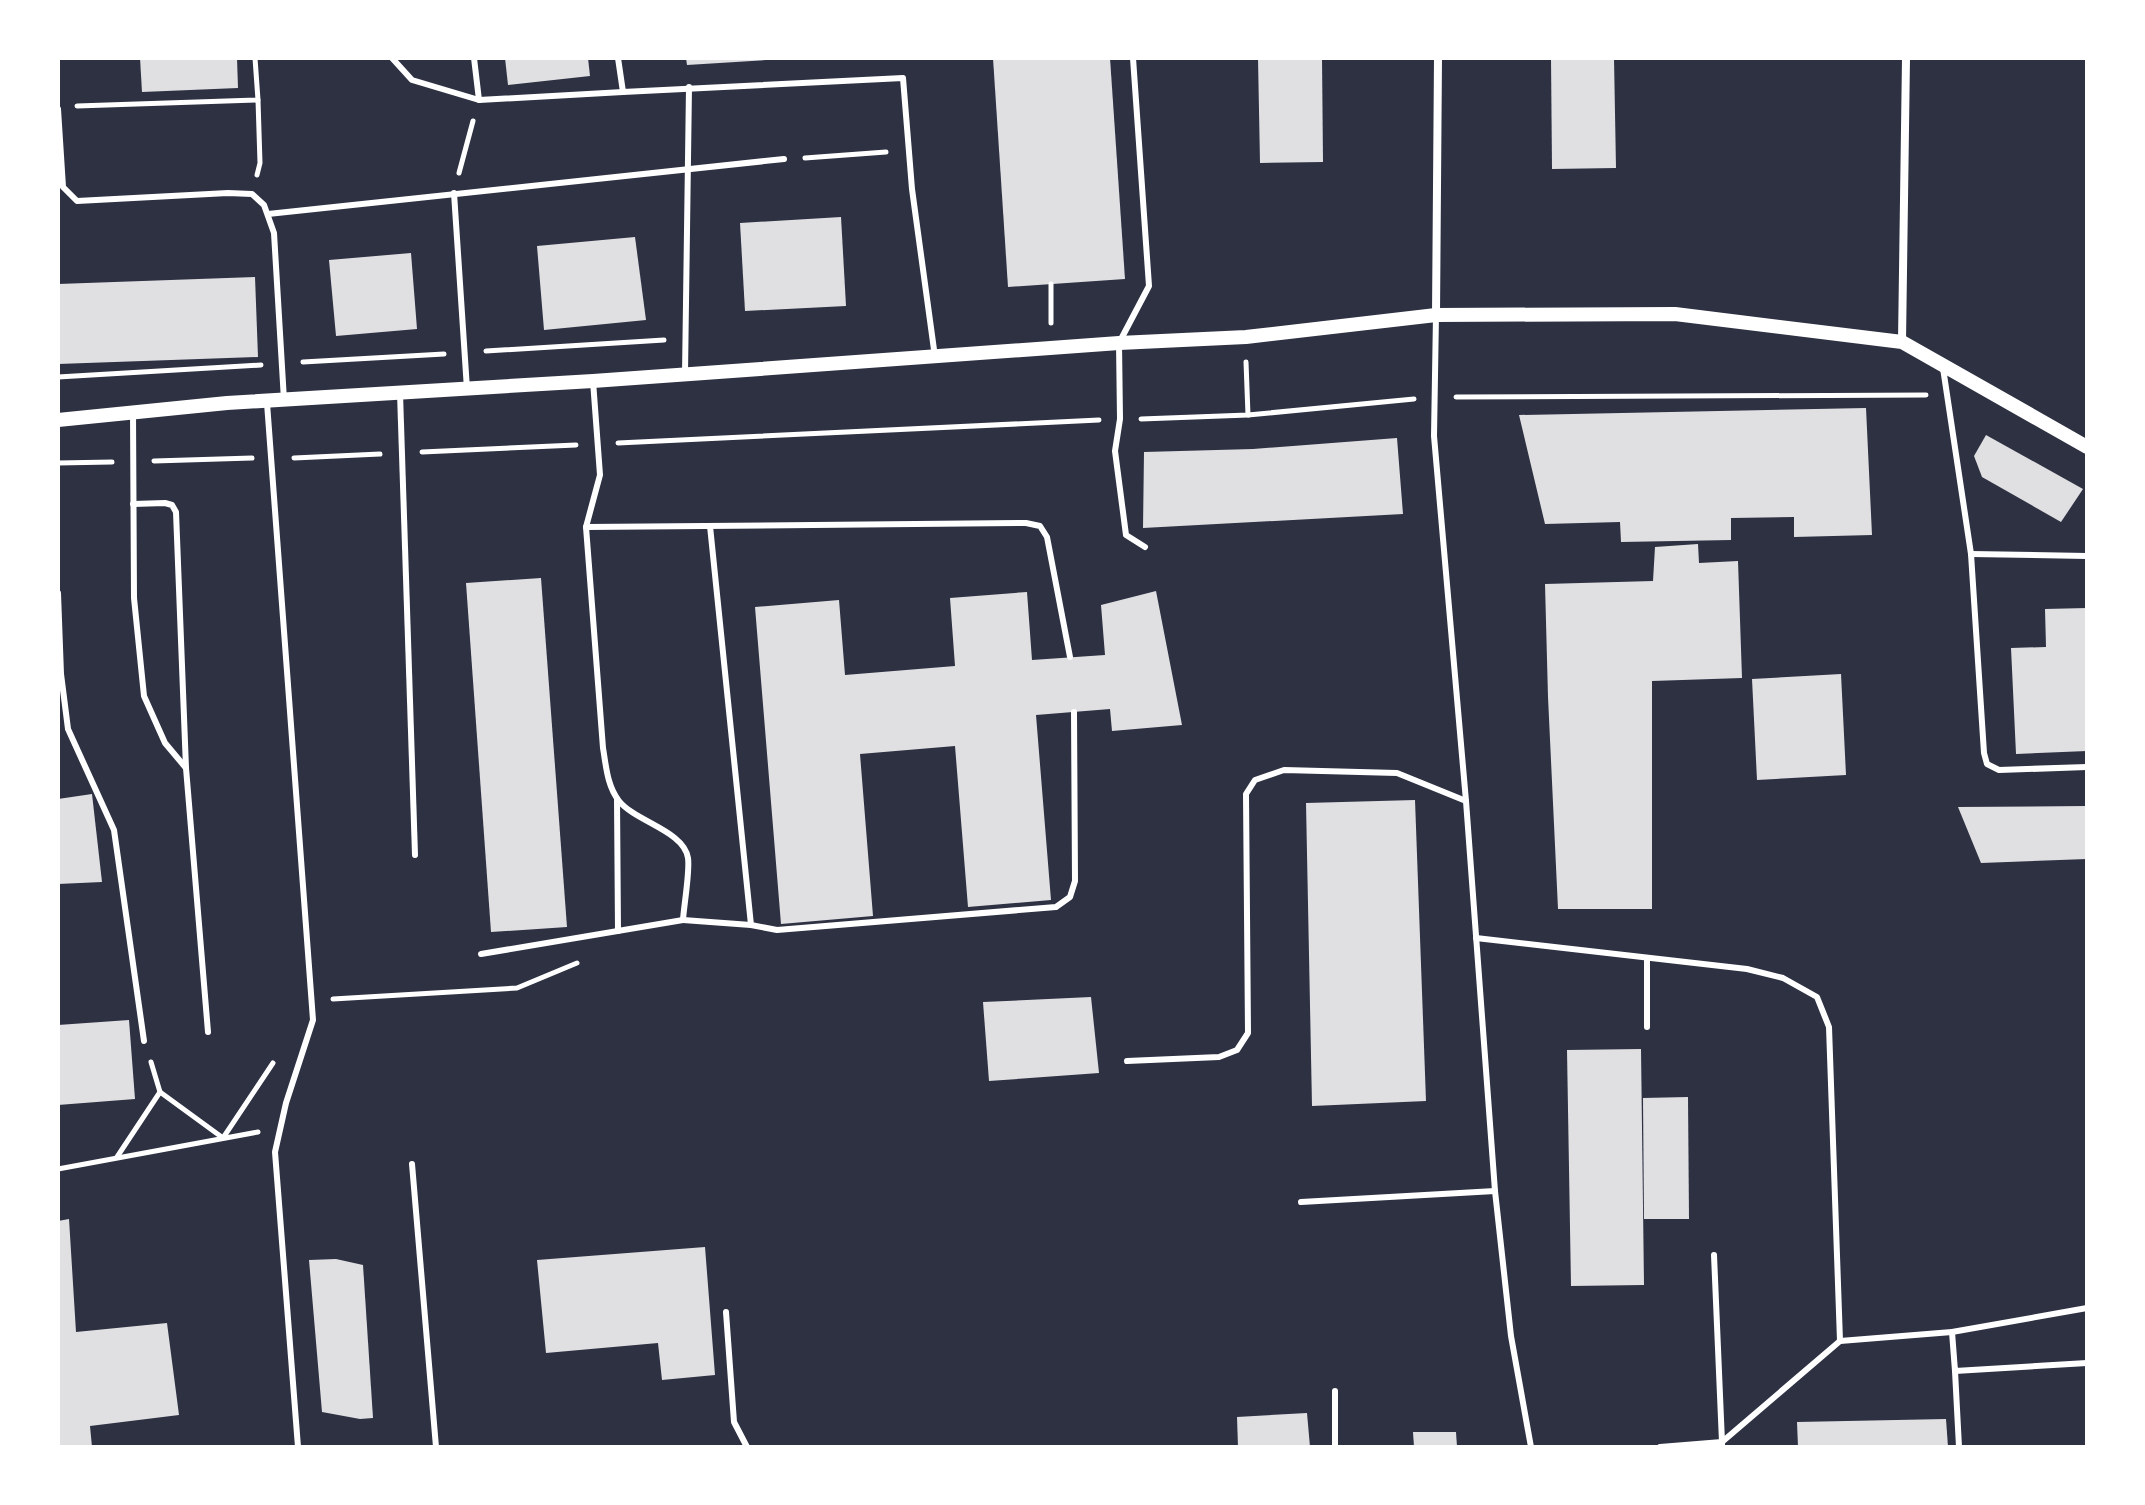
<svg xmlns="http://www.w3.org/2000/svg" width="2145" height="1505" font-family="'Fira Sans Condensed',sans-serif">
<rect width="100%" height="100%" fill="#2d3142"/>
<g fill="#e0e0e3">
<polygon points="140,58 237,58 238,88 142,92"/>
<polygon points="505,58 588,58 590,76 508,85"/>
<polygon points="686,58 766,58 766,60 687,65"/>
<polygon points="993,58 1110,58 1125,279 1008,287"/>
<polygon points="1258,58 1322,58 1323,162 1260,163"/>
<polygon points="1551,58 1614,58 1616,168 1552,169"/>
<polygon points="841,217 846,306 745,311 740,223"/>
<polygon points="635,237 646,320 544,330 537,246"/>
<polygon points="411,253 417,329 336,336 329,260"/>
<polygon points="255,277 258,357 58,364 58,284"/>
<polygon points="1866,408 1872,535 1794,537 1794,517 1731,518 1731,540 1621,542 1620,522 1545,524 1519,415"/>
<polygon points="1986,435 2083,489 2061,522 1982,477 1974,456"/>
<polygon points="1397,438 1403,514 1143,528 1144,452 1253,449"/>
<polygon points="1698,544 1699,563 1738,561 1742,678 1652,681 1652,909 1558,909 1548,697 1545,584 1653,581 1655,547"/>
<polygon points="541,578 567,927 491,932 466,583"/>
<polygon points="1156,591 1182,725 1112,731 1110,709 1036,715 1051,900 968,907 955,746 860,754 873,916 781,924 755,607 839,600 845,675 955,666 950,598 1027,592 1032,660 1105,655 1101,605"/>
<polygon points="2087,608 2087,751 2016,754 2011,648 2046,647 2045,609"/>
<polygon points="1841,674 1846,775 1757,780 1752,679"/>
<polygon points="92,794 102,882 58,884 58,799"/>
<polygon points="1415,800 1426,1101 1312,1106 1306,803"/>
<polygon points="2087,806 2087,859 1981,863 1958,807"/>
<polygon points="1091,997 1099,1073 989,1081 983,1002"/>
<polygon points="129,1020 135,1099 58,1105 58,1025"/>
<polygon points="1641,1049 1644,1285 1571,1286 1567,1050"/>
<polygon points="1688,1097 1689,1219 1644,1219 1643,1098"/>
<polygon points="69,1219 76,1332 167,1323 179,1415 90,1426 92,1447 58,1447 58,1221"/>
<polygon points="705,1247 715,1375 662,1380 658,1343 546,1353 537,1260"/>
<polygon points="336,1259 363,1265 373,1418 360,1419 322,1412 309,1260"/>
<polygon points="1307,1413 1310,1447 1238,1447 1237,1417"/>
<polygon points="1946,1419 1948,1447 1798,1447 1797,1422"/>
<polygon points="1413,1432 1456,1432 1457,1447 1414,1447"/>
</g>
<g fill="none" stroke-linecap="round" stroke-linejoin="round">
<g stroke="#fff" stroke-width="5">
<polyline points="77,106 258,100 255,58"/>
<polyline points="805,158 886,152"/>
<polyline points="459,173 473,121"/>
<polyline points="257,175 260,163 258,100"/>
<polyline points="1051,284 1051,323"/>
<polyline points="486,351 664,340"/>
<polyline points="303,362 444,354"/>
<polyline points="1246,362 1248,415"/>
<polyline points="58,377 261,365"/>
<polyline points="1456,397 1926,395"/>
<polyline points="1141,419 1248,415 1414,399"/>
<polyline points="618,443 1099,420"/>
<polyline points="422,452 576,445"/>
<polyline points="294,458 380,454"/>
<polyline points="154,461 252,458"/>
<polyline points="58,463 112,462"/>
<polyline points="333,999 517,988 577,963"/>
<polyline points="160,1092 223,1138 273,1063"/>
<polyline points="117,1157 160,1092 151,1062"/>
<polyline points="58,1169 258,1132"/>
</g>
<g stroke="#fff" stroke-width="6">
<polyline points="392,58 412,80 479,100 623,92"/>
<polyline points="474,58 479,100"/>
<polyline points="618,58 623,92 903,78 912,189 935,357"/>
<polyline points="1133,58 1149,286 1119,343 1120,419 1115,451 1126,535 1145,547"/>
<polyline points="58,109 63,187 77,201 228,193 252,194 264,205 274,233 284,400"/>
<polyline points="454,193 467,389"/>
<polyline points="268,214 784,159"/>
<polyline points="1436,315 1434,436 1466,801 1495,1191 1511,1336 1531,1447"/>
<polyline points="1943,368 1971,554 1984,753 1987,764 1999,770 2087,767"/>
<polyline points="685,374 689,87"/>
<path d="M593,381l7,94 -14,52 17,221c3,17 4,38 16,53 17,21 65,30 69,57 2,13 -4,47 -5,62l68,5 26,5 279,-23 14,-10 5,-16 -1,-169"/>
<polyline points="400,393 415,855"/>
<polyline points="267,403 313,1020 286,1103 275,1152 298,1447"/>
<polyline points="133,412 134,598 144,696 165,743 186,768 208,1032"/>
<polyline points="133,504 165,503 172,505 176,512 186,768"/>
<polyline points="710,526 751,925"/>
<polyline points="586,527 1026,523 1040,526 1047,537 1070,657"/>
<polyline points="1971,554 2087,556"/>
<polyline points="58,593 61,674 68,729 114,830 144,1041"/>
<polyline points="617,799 618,931"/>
<polyline points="1476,938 1747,969 1783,978 1817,997 1829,1027 1840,1341"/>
<polyline points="481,954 683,920"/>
<polyline points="1647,1027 1647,958"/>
<polyline points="1127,1061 1219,1057 1237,1050 1248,1033 1246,794 1255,780 1284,770 1397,773 1466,801"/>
<polyline points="412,1164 436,1447"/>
<polyline points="1301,1202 1495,1191"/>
<polyline points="1714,1255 1722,1442 1840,1341 1952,1332 2087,1308"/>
<polyline points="726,1312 734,1422 747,1447"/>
<polyline points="1952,1332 1955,1371 2087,1363"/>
<polyline points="1955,1371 1959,1447"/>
<polyline points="1335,1447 1335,1391"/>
<polyline points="1660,1447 1722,1442 1722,1447"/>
</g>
<g stroke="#fff" stroke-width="8">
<polyline points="1436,315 1438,58"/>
<polyline points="1902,342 1906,58"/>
</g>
<polyline stroke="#fff" stroke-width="14" points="58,420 227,403 593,381 1119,343 1246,337 1436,315 1675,314 1902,342 2087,447"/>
</g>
<rect width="2145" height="1505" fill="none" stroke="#ffffff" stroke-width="120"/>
</svg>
